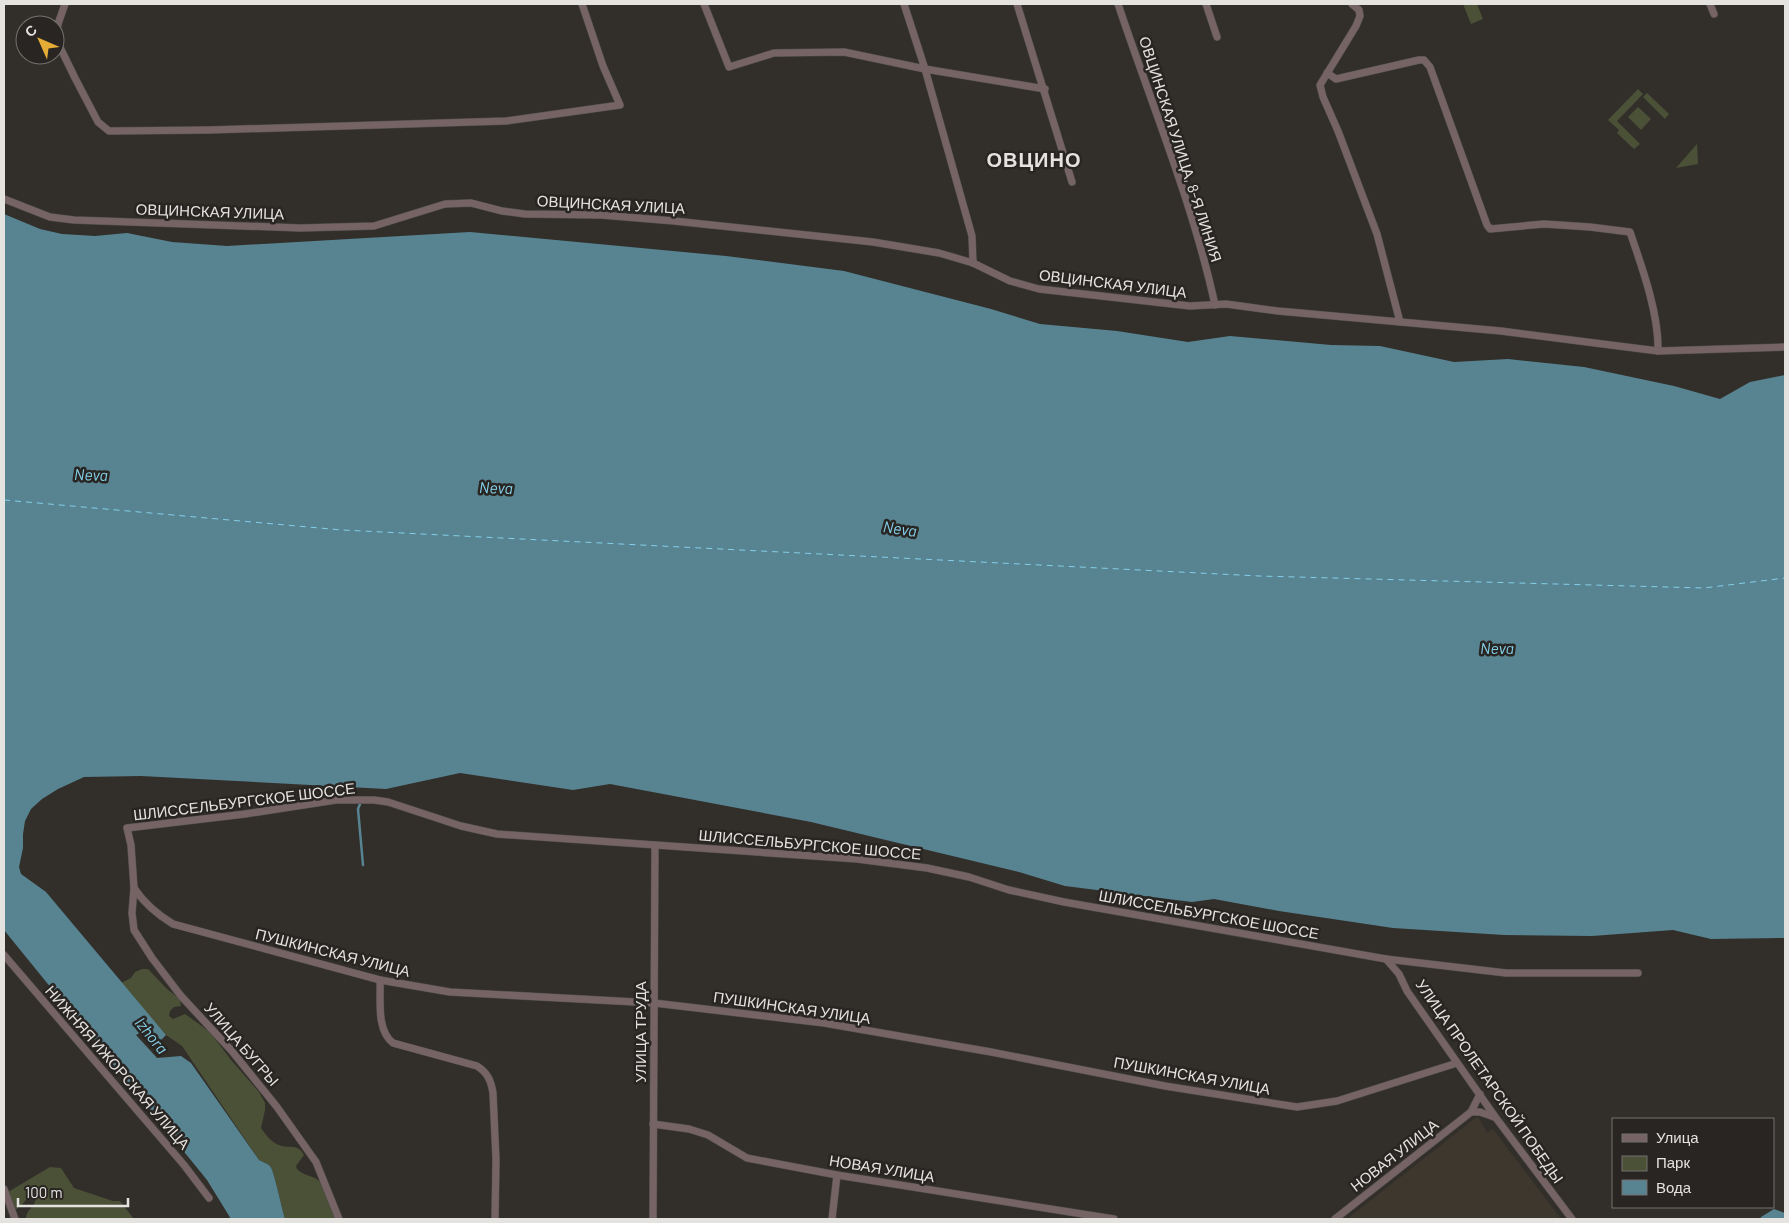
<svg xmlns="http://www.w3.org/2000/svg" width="1789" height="1223" font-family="Barlow,sans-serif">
<rect width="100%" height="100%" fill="#322f2b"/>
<polygon fill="#3d372e" points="1478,1116 1487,1133 1493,1129 1561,1219 1347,1219"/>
<g fill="#4b5137">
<polygon points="1463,4 1477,4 1483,19 1471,24"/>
<polygon points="1638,89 1643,94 1617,121 1640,144 1634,149 1617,133 1619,130 1608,120"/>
<polygon points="1647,93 1669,114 1665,119 1643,97"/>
<polygon points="1638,107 1651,119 1641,130 1628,117"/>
<polygon points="1697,144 1698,164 1676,168"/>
<path d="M142,969h6l19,20 13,10 1,7 -7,1 -4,4 -1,5 4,3 12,-5 25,18 21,28 28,32 6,11v7l-4,18c4,6 10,14 18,17 10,4 19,-2 25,10l-8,11 1,3c5,6 14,6 21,11 8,6 14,29 17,39h-50c-3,-9 -11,-49 -15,-53 -3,-3 -8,-4 -11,-6l-77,-114 -16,-11 -45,-52 10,-5 4,-6z"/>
<path d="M50,1167l11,1 13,20 39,13h7l14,18h-108c0,-10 9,-11 10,-22l-7,-1 -8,10 -6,4 -7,-18z"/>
</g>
<g fill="#588492">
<path d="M4,214l36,15 22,5 33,2 32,-3 45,9 55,4 243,-14 256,24 118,15 147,38 49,15 77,7 71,11 42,-6 101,9 49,1 74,16 54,-3 76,8 90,19 46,13 30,-17 35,-7v563l-74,1 -38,-9 -81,6 -88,-1 -111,-7 -114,-17 -65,-12 -22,3 -127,-16 -46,-14 -208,-50 -201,-38 -37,6 -113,-17 -74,16 -245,-13 -57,1 -26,12 -16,10 -11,10 -6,12 -2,13v14l-4,19 2,7 25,18 120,143 -10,10 -13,-14 -7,4 21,23 24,-2 10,7 68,97c3,2 8,3 11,6 4,4 12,44 15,53h-54l-24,-39 -203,-250z"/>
<polygon points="1774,1209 1785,1213 1785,1219 1760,1219 1761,1217"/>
</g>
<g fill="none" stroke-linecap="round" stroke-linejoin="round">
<polyline stroke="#588492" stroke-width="2.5" points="360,804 358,809 363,865"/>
<polyline stroke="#84cfe8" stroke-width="1" stroke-dasharray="6 5" stroke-linecap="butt" points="4,500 342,530 1259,576 1704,588 1785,578"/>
<defs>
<g id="street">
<polyline points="65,4 58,24 56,39 75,78 98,122 109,131 210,130 506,121 620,105 603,66 582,4"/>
<polyline points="704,4 729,67 774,53 844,52 925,69 1045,89"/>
<polyline points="904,4 925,69 972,236 973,263"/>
<polyline points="1017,4 1072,182"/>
<path d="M1118,4c33,99 75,199 97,301"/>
<polyline points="1206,4 1217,37"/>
<polyline points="1352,4 1359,10 1360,16 1356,26 1320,85 1323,97 1338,131 1377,234 1400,322"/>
<polyline points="1710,4 1714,14"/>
<path d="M1327,73l9,6 83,-19h5l6,7 57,158 3,4 54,-5 46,3 40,5c12,35 29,82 28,119"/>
<polyline points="4,199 50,217 74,220 300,228 374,226 445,204 471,203 502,211 525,214 601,215 674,221 873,242 939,253 973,263 1010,281 1039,289 1190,306 1226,304 1278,311 1501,331 1658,351 1785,347"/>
<path d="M134,888c10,15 24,27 39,36l207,56 70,12 204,11 170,20 167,29 174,34 132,21 40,-6 120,-38"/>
<polyline points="4,955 184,1165 209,1198"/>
<polyline points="1386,959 1399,974 1407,991 1496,1118 1572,1219"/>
<path d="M380,980c1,20 -4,50 13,63l84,23c11,7 14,15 16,27l3,67 -1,59"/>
<polyline points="1471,1112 1480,1112 1494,1117"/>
<polyline points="653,1124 689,1129 708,1135 747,1158 837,1175 1114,1219"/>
<polyline points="4,1189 15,1219"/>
<polyline points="339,1219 316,1162 277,1107 231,1050 181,996 152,958 134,930 132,913 134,888 131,845 127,828 245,814 336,800 374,800 388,802 461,826 497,834 857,859 927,868 969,877 1009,890 1064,902 1386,959 1506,973 1638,973"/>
<polyline points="653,1219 655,845"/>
<polyline points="832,1219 837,1175"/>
<polyline points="1335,1219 1471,1112 1480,1094"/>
</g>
</defs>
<use href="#street" stroke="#4e4c48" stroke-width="8"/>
<use href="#street" stroke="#756365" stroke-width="7"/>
</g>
<g text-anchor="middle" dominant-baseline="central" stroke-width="5" stroke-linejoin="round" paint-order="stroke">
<g font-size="15" fill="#e4e3e0" stroke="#282522">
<text transform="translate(1181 149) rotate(72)">ОВЦИНСКАЯ УЛИЦА, 8-Я ЛИНИЯ</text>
<text transform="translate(611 204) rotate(3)">ОВЦИНСКАЯ УЛИЦА</text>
<text transform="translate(210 211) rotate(2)">ОВЦИНСКАЯ УЛИЦА</text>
<text transform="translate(1113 283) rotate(7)">ОВЦИНСКАЯ УЛИЦА</text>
<text transform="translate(244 801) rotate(-7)">ШЛИССЕЛЬБУРГСКОЕ ШОССЕ</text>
<text transform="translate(810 844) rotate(5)">ШЛИССЕЛЬБУРГСКОЕ ШОССЕ</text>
<text transform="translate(1209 914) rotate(10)">ШЛИССЕЛЬБУРГСКОЕ ШОССЕ</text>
<text transform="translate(333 952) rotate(14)">ПУШКИНСКАЯ УЛИЦА</text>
<text transform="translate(792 1007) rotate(8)">ПУШКИНСКАЯ УЛИЦА</text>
<text transform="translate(640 1032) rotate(-90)">УЛИЦА ТРУДА</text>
<text transform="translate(242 1044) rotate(49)">УЛИЦА БУГРЫ</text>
<text transform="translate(118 1067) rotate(49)">НИЖНЯЯ ИЖОРСКАЯ УЛИЦА</text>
<text transform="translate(1192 1075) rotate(10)">ПУШКИНСКАЯ УЛИЦА</text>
<text transform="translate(1490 1081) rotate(55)">УЛИЦА ПРОЛЕТАРСКОЙ ПОБЕДЫ</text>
<text transform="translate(1394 1155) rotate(-38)">НОВАЯ УЛИЦА</text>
<text transform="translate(882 1168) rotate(9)">НОВАЯ УЛИЦА</text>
</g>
<g font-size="16" font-style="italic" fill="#84cfe8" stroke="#282522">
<text transform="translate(91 474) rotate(2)">Neva</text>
<text transform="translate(496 487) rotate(2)">Neva</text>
<text transform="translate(900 528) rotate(8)">Neva</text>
<text x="1497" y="647">Neva</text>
<text transform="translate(152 1035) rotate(51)">Izhora</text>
</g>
<g font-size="20" font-weight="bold" letter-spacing="1" fill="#e4e3e0" stroke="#282522">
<text x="1034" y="159">ОВЦИНО</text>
</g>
</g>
<rect width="1789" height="1223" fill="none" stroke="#e4e3e0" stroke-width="10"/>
<rect x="1612" y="1118" width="162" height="90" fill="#282522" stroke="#73716e"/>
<rect x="1622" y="1134" width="25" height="8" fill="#756365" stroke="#73716e"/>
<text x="1656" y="1143" font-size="15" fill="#e4e3e0">Улица</text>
<rect x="1622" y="1156" width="25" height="15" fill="#4b5137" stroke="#73716e"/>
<text x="1656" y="1168" font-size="15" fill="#e4e3e0">Парк</text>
<rect x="1622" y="1180" width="25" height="15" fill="#588492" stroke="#73716e"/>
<text x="1656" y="1193" font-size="15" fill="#e4e3e0">Вода</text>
<g transform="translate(40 40) rotate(315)"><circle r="24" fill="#282522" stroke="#73716e"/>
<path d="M0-4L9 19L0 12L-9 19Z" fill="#e5ad35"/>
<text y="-8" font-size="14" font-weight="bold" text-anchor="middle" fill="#e4e3e0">С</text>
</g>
<path d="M18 1198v8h110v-8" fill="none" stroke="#e4e3e0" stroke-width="2.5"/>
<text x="25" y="1198" font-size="15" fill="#e4e3e0" stroke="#282522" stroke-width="4" paint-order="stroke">100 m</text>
</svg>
